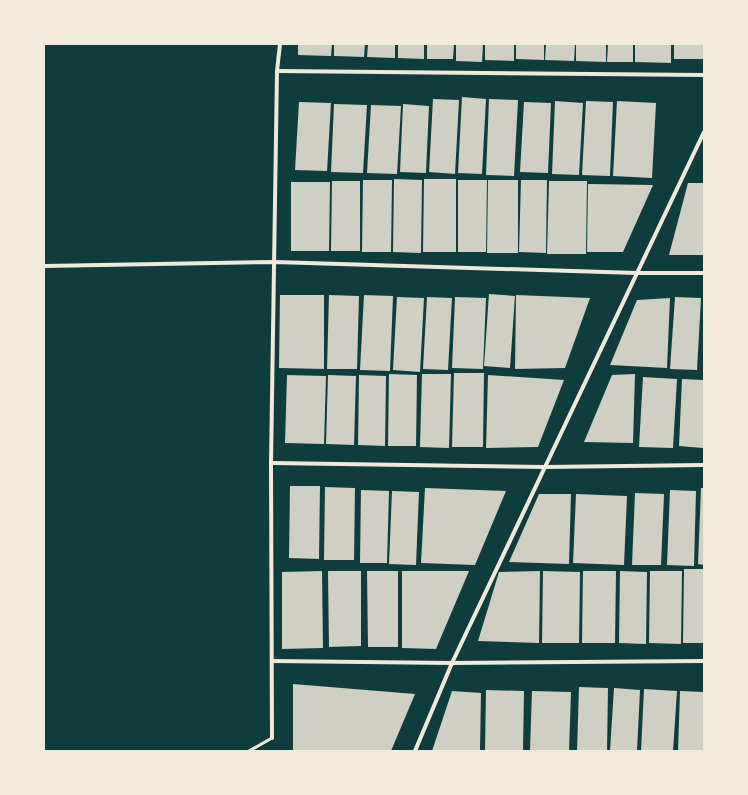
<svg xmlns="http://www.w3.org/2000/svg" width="748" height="795" font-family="Inter,sans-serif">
<rect width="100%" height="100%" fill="#0f3d3e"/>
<g fill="#cfcfc3">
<polygon points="298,44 332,44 331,56 298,55"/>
<polygon points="334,44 365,44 364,57 334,56"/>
<polygon points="368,44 395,44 395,58 367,57"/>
<polygon points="398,44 424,44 424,59 398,58"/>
<polygon points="427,44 454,44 453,59 427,59"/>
<polygon points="456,44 483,44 482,62 456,61"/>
<polygon points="485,44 514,44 514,61 485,60"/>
<polygon points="516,44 544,44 544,60 516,59"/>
<polygon points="546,44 575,44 574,61 545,60"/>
<polygon points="576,44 606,44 606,62 576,61"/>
<polygon points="608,44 633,44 633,62 607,62"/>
<polygon points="635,44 671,44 671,63 635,62"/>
<rect x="674" y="44" width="30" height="15"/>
<polygon points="462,97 486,99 482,174 458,173"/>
<polygon points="433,99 459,100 455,174 429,172"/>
<polygon points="489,99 518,100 514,176 486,175"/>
<polygon points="555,101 583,103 579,175 552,174"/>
<polygon points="586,101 613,102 610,176 582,175"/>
<polygon points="617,101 656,103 652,178 613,176"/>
<polygon points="299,102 331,103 327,171 295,170"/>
<polygon points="524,102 551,103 548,173 520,172"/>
<polygon points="334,104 367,105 363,173 331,172"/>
<polygon points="403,104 429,106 426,173 400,172"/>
<polygon points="371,105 401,106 397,174 367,173"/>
<polygon points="394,179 422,180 421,253 393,252"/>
<polygon points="424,179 456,179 456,252 423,252"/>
<polygon points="363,180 392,180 391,252 362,252"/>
<polygon points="458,180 487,180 486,252 458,252"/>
<polygon points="488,180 518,180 518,253 487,253"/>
<polygon points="521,180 547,180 546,253 519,252"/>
<polygon points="332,181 360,181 360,251 331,251"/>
<polygon points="549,181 587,181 586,254 547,254"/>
<polygon points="291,182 330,182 329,251 291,251"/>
<polygon points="688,183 704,183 704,255 669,255"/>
<polygon points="588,184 653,185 623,252 587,252"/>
<polygon points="489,294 515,296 510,368 484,366"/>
<polygon points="280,295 324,295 324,369 279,368"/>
<polygon points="329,295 359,296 357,369 327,369"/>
<polygon points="364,295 393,296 390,371 360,370"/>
<polygon points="516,295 590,298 565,368 515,369"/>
<polygon points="397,297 424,298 420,372 393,370"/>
<polygon points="427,297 452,298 448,370 423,369"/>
<polygon points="455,297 486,298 483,369 452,368"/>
<polygon points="675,297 701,298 697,370 670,369"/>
<polygon points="670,298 667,368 610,365 637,300"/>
<polygon points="454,373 484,373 483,447 452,447"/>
<polygon points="389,374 417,375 416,446 388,446"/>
<polygon points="422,374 451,374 449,448 420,447"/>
<polygon points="635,374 633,443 584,442 612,375"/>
<polygon points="287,375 326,376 324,444 285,443"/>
<polygon points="328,375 356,376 354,445 326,444"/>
<polygon points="359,375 386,376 385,446 358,445"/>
<polygon points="488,375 564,380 538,447 486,448"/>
<polygon points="643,377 677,379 673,448 639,447"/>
<polygon points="682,379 704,380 703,448 679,446"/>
<polygon points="290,486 320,486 319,559 289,558"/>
<polygon points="325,487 355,488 354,560 324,560"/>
<polygon points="425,488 506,491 475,565 421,563"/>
<polygon points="701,488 704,488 704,565 698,564"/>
<polygon points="361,490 389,491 387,563 360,563"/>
<polygon points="670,490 696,491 694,566 667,565"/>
<polygon points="392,491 419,492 416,565 389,564"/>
<polygon points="635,493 664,494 661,565 632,565"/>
<polygon points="539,494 571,494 569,564 509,562"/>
<polygon points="576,494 627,496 624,565 573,563"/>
<polygon points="684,569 704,569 704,643 683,643"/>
<polygon points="322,571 323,648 282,649 282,572"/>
<polygon points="328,571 361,571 361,646 329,647"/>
<polygon points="367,571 398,571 398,647 368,647"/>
<polygon points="402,571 469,571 436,649 402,648"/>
<polygon points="540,571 539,643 478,641 499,572"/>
<polygon points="543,571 580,572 579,643 542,643"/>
<polygon points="583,571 616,571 615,643 582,643"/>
<polygon points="620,571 647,572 646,644 619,643"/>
<polygon points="650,571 682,571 681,644 649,643"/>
<polygon points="293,684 415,694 391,751 293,751"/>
<polygon points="579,687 608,688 607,751 577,751"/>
<polygon points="614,688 640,690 637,751 610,751"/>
<polygon points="644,689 677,691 673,751 641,751"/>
<polygon points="486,690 524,691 523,751 485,751"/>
<polygon points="452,691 481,693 480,751 432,751"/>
<polygon points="532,691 571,692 569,751 530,751"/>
<polygon points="680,691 704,692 704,751 678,751"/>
</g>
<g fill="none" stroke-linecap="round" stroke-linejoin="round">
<polyline stroke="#f1e9da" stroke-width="3" points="249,751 272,738"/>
<g stroke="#f1e9da" stroke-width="4">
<polyline points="277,71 704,75"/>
<polyline points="44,266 275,262 637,273 704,273"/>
<polyline points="271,463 545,467 704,465"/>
<polyline points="272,661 452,663 704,661"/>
<polyline points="272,738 271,463 277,71 280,44"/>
<polyline points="415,751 452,663 704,132"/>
</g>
</g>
<rect width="748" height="795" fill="none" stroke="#f1e9da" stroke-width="90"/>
</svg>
